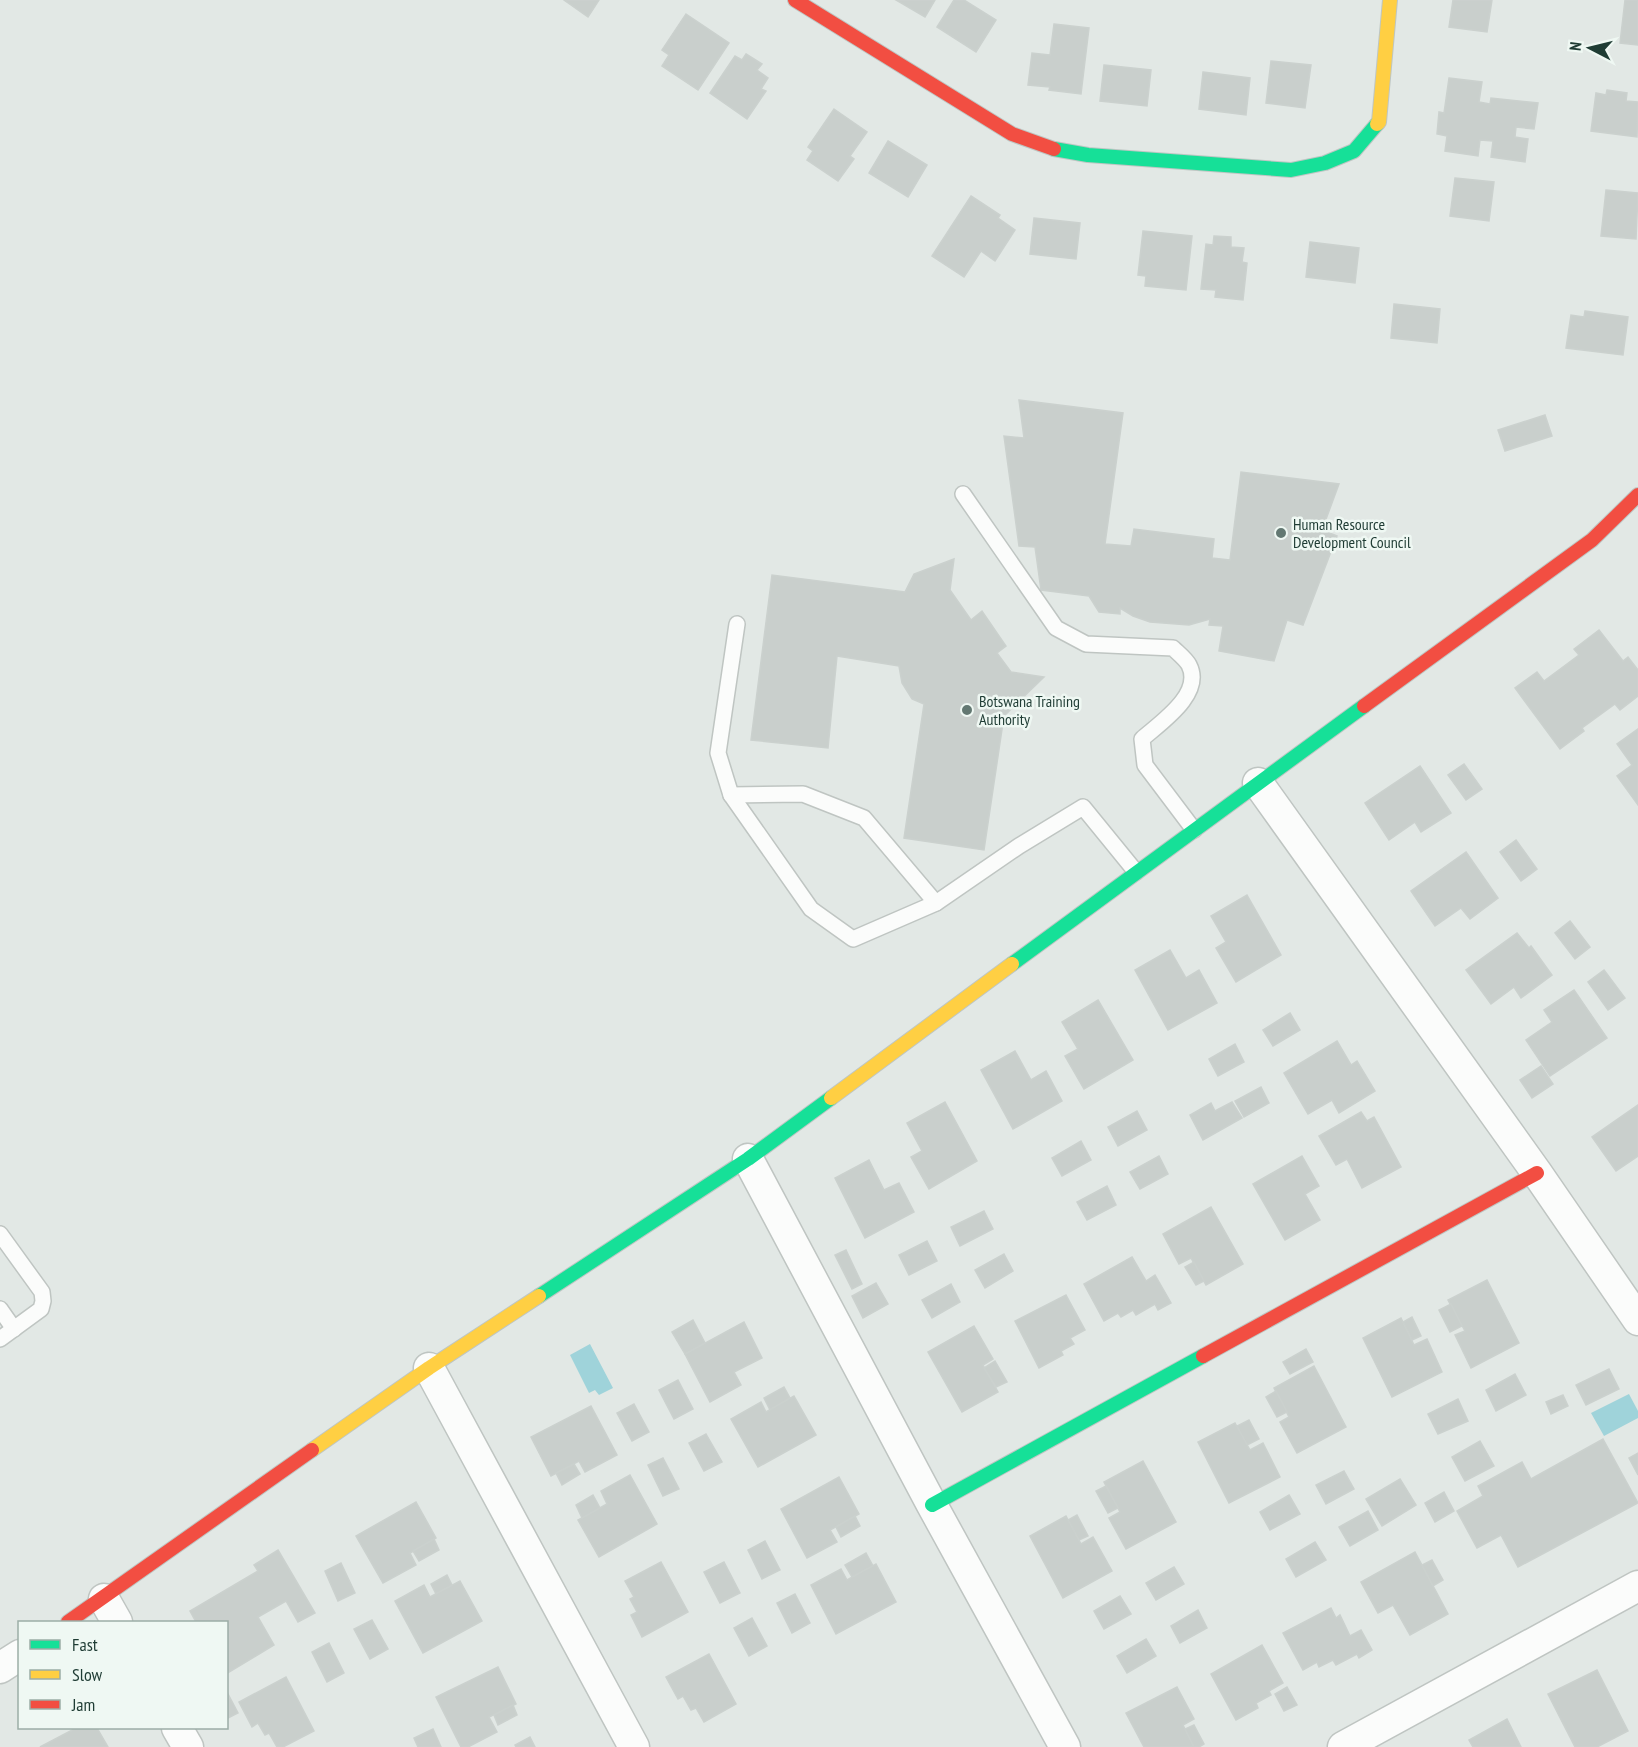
<svg xmlns="http://www.w3.org/2000/svg" width="1638" height="1747" font-family="'PT Sans Narrow',sans-serif">
<rect width="100%" height="100%" fill="#e2e8e5"/>
<g fill="#9fd3da">
<polygon points="590,1344 613,1388 599,1395 595,1390 589,1393 570,1355"/>
<polygon points="1629,1394 1638,1411 1638,1418 1604,1436 1591,1413"/>
</g>
<g fill="#c9cfcc" stroke="#cbd1ce" stroke-width="1.5">
<polygon points="564,0 599,0 588,17"/>
<polygon points="896,0 935,0 925,17"/>
<polygon points="954,0 964,0 996,20 976,52 937,27"/>
<polygon points="1453,0 1492,0 1487,32 1449,27"/>
<polygon points="1625,0 1638,0 1638,45 1620,43"/>
<polygon points="686,14 729,43 698,90 662,66 669,55 662,50"/>
<polygon points="1054,24 1089,28 1081,94 1049,90 1050,87 1028,85 1032,53 1050,55"/>
<polygon points="746,54 762,64 757,70 768,78 761,89 766,91 747,119 710,93 735,56 742,60"/>
<polygon points="1271,61 1311,65 1305,108 1266,103"/>
<polygon points="1104,65 1151,70 1147,106 1100,101"/>
<polygon points="1203,72 1250,78 1246,115 1199,109"/>
<polygon points="1449,78 1482,82 1479,102 1490,104 1491,98 1538,103 1534,129 1516,127 1515,137 1528,139 1525,162 1491,157 1493,141 1480,140 1478,156 1445,151 1447,136 1437,134 1439,112 1444,113"/>
<polygon points="1607,90 1627,93 1626,101 1638,102 1637,137 1591,131 1596,93 1606,95"/>
<polygon points="834,109 867,132 850,156 854,159 838,181 807,160 813,151 808,147"/>
<polygon points="888,141 927,165 908,197 869,173"/>
<polygon points="1455,178 1494,182 1489,221 1450,216"/>
<polygon points="1606,190 1638,193 1636,239 1601,236"/>
<polygon points="971,196 1000,215 998,218 1015,230 995,261 981,251 964,277 932,256"/>
<polygon points="1034,218 1080,223 1076,259 1030,254"/>
<polygon points="1143,231 1192,236 1186,290 1145,286 1146,276 1138,275"/>
<polygon points="1214,236 1231,237 1231,247 1244,248 1242,262 1247,263 1243,300 1215,297 1216,290 1201,289 1206,244 1213,245"/>
<polygon points="1310,242 1359,248 1355,283 1306,277"/>
<polygon points="1394,304 1440,309 1437,343 1391,338"/>
<polygon points="1585,311 1628,317 1623,355 1566,348 1571,315 1584,317"/>
<polygon points="1019,400 1123,413 1105,544 1131,546 1134,529 1214,539 1212,558 1230,560 1241,472 1339,484 1322,530 1337,536 1303,625 1287,620 1274,661 1219,651 1223,626 1209,625 1210,619 1189,625 1150,622 1133,616 1120,608 1120,614 1099,612 1089,596 1041,590 1035,547 1019,546 1004,436 1024,438"/>
<polygon points="1545,415 1552,436 1505,451 1498,430"/>
<polygon points="954,559 950,590 971,620 982,611 1006,646 997,653 1011,672 1044,677 1004,716 984,850 904,838 924,704 912,699 902,683 899,666 837,656 828,748 751,740 772,575 905,592 914,574"/>
<polygon points="1599,630 1623,661 1628,657 1638,670 1638,696 1620,710 1615,704 1582,728 1584,731 1560,749 1515,688 1537,672 1544,681 1579,655 1574,649"/>
<polygon points="1638,729 1638,805 1617,776 1632,765 1617,744"/>
<polygon points="1464,764 1482,789 1466,800 1448,775"/>
<polygon points="1420,766 1451,813 1421,832 1415,822 1389,840 1365,803"/>
<polygon points="1516,840 1537,869 1521,881 1500,852"/>
<polygon points="1466,852 1498,898 1470,919 1461,908 1435,926 1411,891"/>
<polygon points="1247,895 1281,955 1236,982 1216,948 1226,942 1211,916"/>
<polygon points="1570,921 1590,947 1575,959 1555,933"/>
<polygon points="1517,933 1529,948 1531,946 1552,975 1521,998 1514,987 1491,1004 1466,970"/>
<polygon points="1170,950 1186,978 1199,970 1217,1003 1168,1030 1135,970"/>
<polygon points="1604,970 1625,998 1608,1010 1588,982"/>
<polygon points="1574,990 1607,1038 1550,1076 1526,1040 1552,1022 1544,1010"/>
<polygon points="1098,1000 1133,1060 1084,1089 1065,1056 1078,1049 1062,1022"/>
<polygon points="1290,1013 1300,1030 1273,1046 1263,1030"/>
<polygon points="1337,1041 1351,1065 1357,1061 1375,1091 1339,1113 1332,1100 1308,1114 1284,1073"/>
<polygon points="1235,1044 1244,1062 1218,1076 1209,1059"/>
<polygon points="1015,1051 1031,1080 1046,1071 1062,1101 1013,1129 981,1070"/>
<polygon points="1541,1066 1553,1084 1532,1098 1520,1080"/>
<polygon points="1261,1087 1269,1103 1244,1117 1235,1101"/>
<polygon points="945,1102 977,1161 929,1189 911,1157 922,1151 907,1123"/>
<polygon points="1232,1102 1242,1118 1203,1140 1190,1115 1211,1103 1215,1111"/>
<polygon points="1638,1105 1638,1156 1616,1171 1592,1137"/>
<polygon points="1137,1111 1147,1130 1118,1146 1108,1127"/>
<polygon points="1361,1112 1367,1121 1374,1117 1401,1167 1362,1188 1347,1159 1336,1165 1319,1136"/>
<polygon points="1081,1141 1091,1160 1062,1176 1052,1158"/>
<polygon points="1159,1156 1168,1174 1140,1189 1130,1172"/>
<polygon points="1302,1156 1319,1186 1305,1194 1320,1220 1285,1240 1253,1184"/>
<polygon points="869,1160 884,1190 899,1183 914,1212 865,1238 835,1178"/>
<polygon points="1107,1186 1116,1205 1087,1220 1077,1202"/>
<polygon points="1211,1207 1243,1264 1206,1285 1191,1258 1179,1264 1163,1234"/>
<polygon points="984,1211 993,1229 960,1246 951,1227"/>
<polygon points="927,1241 937,1261 909,1275 899,1255"/>
<polygon points="846,1250 862,1284 852,1289 835,1255"/>
<polygon points="1004,1254 1013,1271 985,1288 975,1270"/>
<polygon points="1132,1257 1146,1281 1155,1275 1171,1303 1158,1310 1155,1304 1136,1315 1133,1310 1121,1317 1118,1313 1104,1321 1084,1284"/>
<polygon points="1194,1262 1204,1281 1196,1285 1185,1267"/>
<polygon points="1487,1280 1519,1343 1471,1368 1455,1335 1465,1331 1448,1300"/>
<polygon points="876,1283 888,1304 863,1318 852,1296"/>
<polygon points="951,1284 960,1302 932,1318 922,1300"/>
<polygon points="1066,1295 1085,1330 1070,1338 1074,1344 1061,1351 1063,1355 1039,1368 1015,1321"/>
<polygon points="1451,1304 1462,1326 1450,1332 1439,1310"/>
<polygon points="1412,1317 1421,1336 1412,1340 1403,1322"/>
<polygon points="1401,1318 1414,1345 1427,1339 1442,1372 1392,1397 1363,1338"/>
<polygon points="693,1320 705,1343 685,1354 672,1332"/>
<polygon points="744,1322 762,1358 734,1372 741,1385 710,1402 685,1354"/>
<polygon points="974,1326 993,1359 983,1365 998,1392 962,1412 928,1352"/>
<polygon points="1306,1349 1313,1362 1290,1374 1283,1362"/>
<polygon points="995,1361 1007,1382 996,1387 984,1368"/>
<polygon points="1314,1366 1346,1427 1297,1453 1280,1422 1289,1417 1274,1388"/>
<polygon points="1609,1369 1619,1389 1586,1405 1576,1385"/>
<polygon points="1515,1374 1526,1395 1496,1411 1486,1390"/>
<polygon points="678,1380 693,1409 674,1419 659,1390"/>
<polygon points="784,1387 790,1398 770,1410 764,1398"/>
<polygon points="1276,1391 1287,1412 1277,1417 1266,1397"/>
<polygon points="1563,1395 1568,1406 1551,1414 1546,1402"/>
<polygon points="794,1396 816,1435 758,1467 731,1419 761,1402 766,1412"/>
<polygon points="1458,1399 1468,1421 1438,1434 1428,1414"/>
<polygon points="634,1404 649,1432 632,1441 617,1413"/>
<polygon points="591,1406 617,1455 585,1472 579,1461 551,1476 531,1437"/>
<polygon points="1249,1420 1259,1439 1247,1445 1237,1426"/>
<polygon points="1235,1423 1250,1450 1263,1443 1280,1477 1229,1503 1198,1442"/>
<polygon points="706,1434 722,1462 704,1471 689,1443"/>
<polygon points="1603,1439 1638,1503 1518,1567 1501,1535 1477,1548 1457,1511 1483,1496 1478,1486 1522,1462 1531,1479"/>
<polygon points="1480,1441 1494,1466 1465,1481 1452,1457"/>
<polygon points="1638,1453 1638,1475 1629,1458"/>
<polygon points="663,1458 679,1489 663,1496 648,1465"/>
<polygon points="1143,1461 1176,1522 1126,1549 1109,1518 1120,1512 1104,1482"/>
<polygon points="574,1464 580,1474 562,1485 556,1473"/>
<polygon points="1344,1471 1354,1489 1326,1504 1316,1485"/>
<polygon points="630,1475 657,1524 599,1557 578,1520 607,1504 601,1491"/>
<polygon points="839,1477 859,1514 830,1530 837,1542 807,1558 781,1509"/>
<polygon points="1400,1479 1416,1505 1382,1526 1366,1499"/>
<polygon points="1106,1486 1118,1508 1108,1513 1096,1491"/>
<polygon points="1444,1492 1454,1511 1435,1522 1425,1503"/>
<polygon points="593,1495 600,1508 582,1518 576,1505"/>
<polygon points="1289,1495 1300,1514 1270,1530 1260,1512"/>
<polygon points="416,1502 436,1538 410,1553 416,1565 383,1583 356,1536"/>
<polygon points="1368,1511 1378,1530 1350,1546 1339,1527"/>
<polygon points="1077,1515 1088,1536 1079,1540 1068,1520"/>
<polygon points="855,1516 860,1526 841,1537 836,1527"/>
<polygon points="1066,1516 1081,1544 1093,1537 1112,1571 1063,1598 1030,1536"/>
<polygon points="434,1539 439,1550 419,1561 413,1551"/>
<polygon points="765,1541 780,1570 762,1579 748,1550"/>
<polygon points="1315,1542 1326,1560 1296,1577 1286,1559"/>
<polygon points="278,1550 315,1613 298,1622 286,1601 258,1617 274,1645 226,1674 226,1622 196,1622 190,1611 258,1571 254,1565"/>
<polygon points="1415,1552 1448,1614 1410,1635 1393,1605 1378,1613 1361,1582"/>
<polygon points="866,1553 873,1566 852,1577 845,1565"/>
<polygon points="1432,1560 1443,1580 1433,1586 1422,1565"/>
<polygon points="661,1562 688,1612 642,1637 631,1615 637,1612 630,1599 634,1597 625,1581"/>
<polygon points="724,1562 740,1593 720,1603 704,1572"/>
<polygon points="341,1563 355,1593 338,1601 325,1571"/>
<polygon points="876,1564 896,1602 836,1634 811,1585 841,1569 847,1580"/>
<polygon points="1174,1567 1184,1584 1156,1600 1146,1583"/>
<polygon points="447,1575 452,1585 436,1594 431,1584"/>
<polygon points="460,1581 482,1621 423,1653 395,1601 424,1585 430,1597"/>
<polygon points="795,1594 810,1623 792,1633 777,1603"/>
<polygon points="1120,1596 1131,1614 1104,1629 1094,1611"/>
<polygon points="1331,1608 1336,1618 1340,1615 1350,1636 1361,1630 1372,1650 1359,1658 1357,1654 1336,1665 1333,1660 1319,1667 1317,1662 1303,1670 1283,1633"/>
<polygon points="1198,1610 1207,1628 1180,1643 1171,1626"/>
<polygon points="752,1618 767,1646 749,1656 734,1628"/>
<polygon points="372,1620 388,1649 370,1659 354,1629"/>
<polygon points="1146,1639 1156,1656 1127,1673 1117,1656"/>
<polygon points="329,1643 344,1673 327,1682 312,1652"/>
<polygon points="1262,1645 1283,1683 1269,1691 1271,1695 1256,1703 1258,1708 1236,1720 1211,1674"/>
<polygon points="709,1654 736,1704 704,1722 696,1708 691,1710 683,1696 678,1699 666,1677"/>
<polygon points="498,1667 516,1704 489,1717 497,1732 468,1747 461,1747 436,1697"/>
<polygon points="1597,1670 1628,1731 1597,1747 1575,1747 1548,1694"/>
<polygon points="286,1677 314,1731 283,1747 277,1747 269,1733 265,1735 258,1723 252,1727 239,1702"/>
<polygon points="1177,1687 1194,1719 1183,1725 1194,1747 1144,1747 1126,1713"/>
<polygon points="1287,1687 1297,1705 1284,1711 1275,1694"/>
<polygon points="227,1692 238,1713 226,1719 226,1693"/>
<polygon points="513,1705 517,1715 498,1725 494,1715"/>
<polygon points="1507,1719 1521,1747 1473,1747 1469,1740"/>
<polygon points="1194,1725 1204,1744 1199,1747 1194,1747 1185,1729"/>
<polygon points="76,1728 97,1728 108,1747 40,1747"/>
<polygon points="433,1729 441,1747 418,1747 414,1738"/>
<polygon points="530,1737 535,1747 516,1747 515,1745"/>
</g>
<g fill="none" stroke-linecap="round" stroke-linejoin="round">
<defs>
<g id="lane">
<path d="M963,494l93,134 30,16 87,4c5,5 13,11 16,17 15,29 -29,58 -47,74l3,26 49,65"/>
<polyline points="737,624 718,753 731,795 811,909 853,939 936,903 1019,846 1083,807 1136,872"/>
<polyline points="731,795 803,794 864,818 936,903"/>
<polyline points="0,1234 42,1292 43,1301 41,1309 0,1339"/>
<polyline points="0,1309 14,1329"/>
</g>
<g id="street">
<polyline points="1258,783 1537,1173 1638,1320"/>
<polyline points="748,1159 932,1505 1065,1747"/>
<polyline points="429,1368 634,1747"/>
<polyline points="104,1599 117,1622"/>
<polyline points="0,1668 20,1655"/>
<polyline points="177,1728 188,1747"/>
<polyline points="1343,1747 1638,1586"/>
</g>
<g id="fast">
<polyline points="1054,149 1088,155 1291,170 1325,163 1354,151 1377,124"/>
<polyline points="1012,964 1364,706"/>
<polyline points="539,1296 748,1159 831,1098"/>
<polyline points="932,1505 1203,1356"/>
</g>
<g id="slow">
<polyline points="1377,124 1379,122 1390,0"/>
<polyline points="831,1098 1012,964"/>
<polyline points="312,1450 429,1368 539,1296"/>
</g>
<g id="jam">
<polyline points="795,0 1012,134 1054,149"/>
<polyline points="1364,706 1592,540 1638,495"/>
<polyline points="1203,1356 1537,1173"/>
<polyline points="68,1622 312,1450"/>
</g>
</defs>
<use href="#lane" stroke="#bfc5c2" stroke-width="18"/>
<use href="#street" stroke="#bfc5c2" stroke-width="33"/>
<use href="#fast" stroke="#bec6c3" stroke-width="16"/>
<use href="#slow" stroke="#bec6c3" stroke-width="16"/>
<use href="#jam" stroke="#bec6c3" stroke-width="16"/>
<use href="#lane" stroke="#fbfcfb" stroke-width="15"/>
<use href="#street" stroke="#fbfcfb" stroke-width="30"/>
<use href="#fast" stroke="#16e098" stroke-width="14"/>
<use href="#slow" stroke="#ffcf43" stroke-width="14"/>
<use href="#jam" stroke="#f24e42" stroke-width="14"/>
</g>
<g fill="#637872" stroke="#eff8f3" stroke-width="2">
<circle cx="1281" cy="533" r="6"/>
<circle cx="967" cy="710" r="6"/>
</g>
<g text-anchor="middle" dominant-baseline="central" stroke-width="5" stroke-linejoin="round" paint-order="stroke">
<g font-size="16" fill="#1f3c34" stroke="#eff8f3" text-anchor="start">
<text x="1293" y="524">Human Resource<tspan x="1293" dy="18">Development Council</tspan></text>
<text x="979" y="701">Botswana Training<tspan x="979" dy="18">Authority</tspan></text>
</g>
</g>
<rect x="18" y="1621" width="210" height="108" fill="#eff8f3" stroke="#9cada7" stroke-width="1.5"/>
<rect x="30" y="1640" width="30" height="9" fill="#16e098" stroke="#9cada7" stroke-width="1.5"/>
<text x="72" y="1651" font-size="18" fill="#1f3c34">Fast</text>
<rect x="30" y="1670" width="30" height="9" fill="#ffcf43" stroke="#9cada7" stroke-width="1.5"/>
<text x="72" y="1681" font-size="18" fill="#1f3c34">Slow</text>
<rect x="30" y="1700" width="30" height="9" fill="#f24e42" stroke="#9cada7" stroke-width="1.5"/>
<text x="72" y="1711" font-size="18" fill="#1f3c34">Jam</text>
<g transform="translate(1590 48) rotate(277)" stroke="#eff8f3" stroke-width="4.5" paint-order="stroke">
<path d="M0-4.5L10 22L0 15L-10 22Z" fill="#1f3c34"/>
<text y="-9" font-size="16" font-weight="bold" text-anchor="middle" fill="#1f3c34">N</text>
</g>
</svg>
